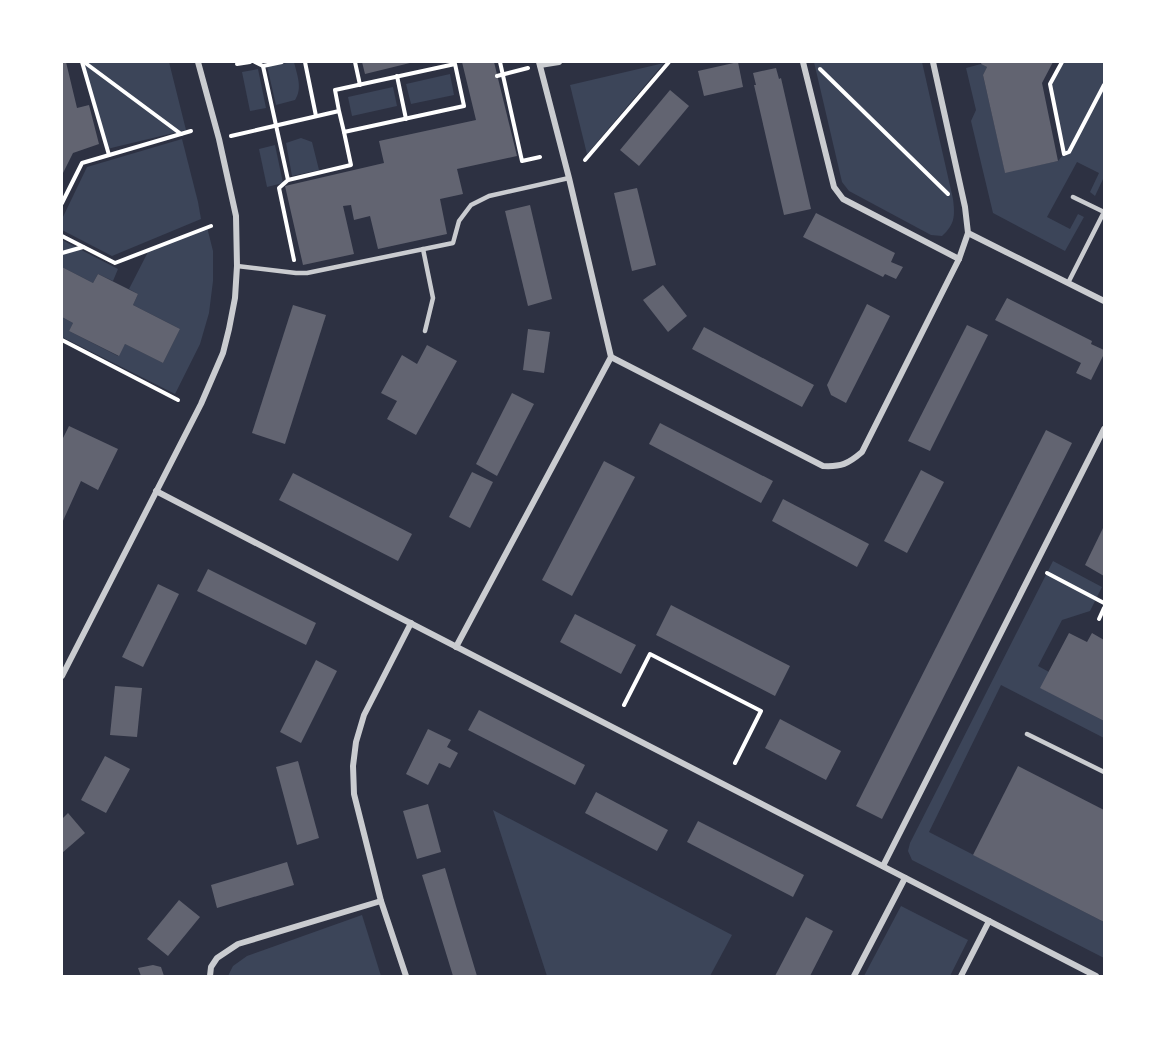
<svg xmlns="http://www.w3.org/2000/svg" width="1166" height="1038" font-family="'Fira Sans Condensed',sans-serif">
<rect width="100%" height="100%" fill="#2d3142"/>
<g fill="#3c4559">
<polygon points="82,62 169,62 186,130 107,149"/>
<path d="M294,62c3,13 9,26 1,38l-19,5 -9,-39z"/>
<path d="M814,62h108l31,137c2,17 2,25 -11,37l-11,-1 -82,-44 -7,-9z"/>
<polygon points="1062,62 1104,62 1104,177 1095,196 1090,192 1099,173 1077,162 1047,217 1070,229 1078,214 1084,217 1065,251 993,213 971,121 976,110 966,68 981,64 987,67 983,75 1005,172 1058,161 1064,154 1050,84"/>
<polygon points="664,63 587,154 570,85"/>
<polygon points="258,69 266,108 250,111 242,72"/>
<polygon points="450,74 454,95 411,104 406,84"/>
<polygon points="393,87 397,106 352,116 348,97"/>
<polygon points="301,138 312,142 319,170 292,176 286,143"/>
<polygon points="182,139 198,202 201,219 112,256 62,230 62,219 87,167"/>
<polygon points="275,145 283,183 267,187 259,149"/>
<polygon points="207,227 213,251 213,281 209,313 200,344 175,394 62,337 62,317 73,323 69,331 118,356 125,344 163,363 180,329 133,305 138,294 129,289 149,250"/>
<polygon points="62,240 118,269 113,281 98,274 93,283 62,267"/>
<polygon points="1053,561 1102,587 1090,611 1062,620 1038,666 1049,672 1041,688 1104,721 1104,738 1001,685 929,832 1104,922 1104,958 912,860 908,851 910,843"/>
<polygon points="493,810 732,935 710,976 547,976"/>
<polygon points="901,906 968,940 950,976 864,976"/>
<polygon points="362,915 381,976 228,976 233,966 247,956"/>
</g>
<g fill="#626471">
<polygon points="62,62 66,62 77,108 89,105 99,144 73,153 62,175"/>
<polygon points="362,62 414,62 365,74"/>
<polygon points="462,62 494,62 517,156 457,169 463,194 440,199 447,234 378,249 370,216 354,220 351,205 343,206 354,254 303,265 285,186 384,163 379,141 476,120"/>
<polygon points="738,62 743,87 704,96 698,71"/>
<polygon points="982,62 1053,62 1042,83 1058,161 1005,173 983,75 987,67 981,64"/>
<polygon points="776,68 779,79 781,78 811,209 784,215 754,85 756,85 753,73"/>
<polygon points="670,90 689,106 639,166 620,150"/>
<polygon points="637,188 656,265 632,271 614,193"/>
<polygon points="530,205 552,299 528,306 505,211"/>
<polygon points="816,213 895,253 891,262 903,267 896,279 885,274 883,277 803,237"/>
<polygon points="62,267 93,283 98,274 138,294 133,305 180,329 163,363 125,344 119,356 69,331 73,323 62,317"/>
<polygon points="663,285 687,316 668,332 643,300"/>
<polygon points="1007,298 1092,341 1091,344 1104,350 1104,354 1091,380 1076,373 1081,363 995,320"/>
<polygon points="867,304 890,316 846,403 831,395 827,385"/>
<polygon points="293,305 326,315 285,444 252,433"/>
<polygon points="967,325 988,335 930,451 908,441"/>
<polygon points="704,327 814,385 802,407 692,349"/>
<polygon points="528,329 550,332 544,373 523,370"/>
<polygon points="427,345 457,361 416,435 387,419 397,401 381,393 402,355 417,364"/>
<polygon points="512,393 534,404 497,476 476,464"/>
<polygon points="660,423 773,481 761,503 649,444"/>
<polygon points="69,426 118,449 98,490 81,481 62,523 62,440"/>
<polygon points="1046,430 1072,443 882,819 856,806"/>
<polygon points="604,461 635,477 572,596 542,580"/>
<polygon points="921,470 944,482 907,553 884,541"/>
<polygon points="472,472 493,482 470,528 449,517"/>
<polygon points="293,473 412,534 398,561 279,500"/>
<polygon points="783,499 869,544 857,567 772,521"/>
<polygon points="1104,526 1104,576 1085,565"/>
<polygon points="208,569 316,623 306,645 197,591"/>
<polygon points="158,584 179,594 143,667 122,657"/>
<polygon points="671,605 790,666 775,696 656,635"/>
<polygon points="575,614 636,645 621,674 560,642"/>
<polygon points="1069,633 1087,642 1092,633 1104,640 1104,721 1040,688"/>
<polygon points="316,660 337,671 301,743 280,732"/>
<polygon points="115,686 142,688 137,737 110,735"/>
<polygon points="479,710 585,765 575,785 468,730"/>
<polygon points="780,719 841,751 826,780 765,748"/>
<polygon points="428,729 451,740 447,747 458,753 450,768 439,763 428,785 406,774"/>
<polygon points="105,756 130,769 106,813 81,800"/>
<polygon points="298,761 319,838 297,845 276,767"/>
<polygon points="1018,766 1104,810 1104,922 973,855"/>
<polygon points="596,792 668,830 657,851 585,813"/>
<polygon points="428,804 441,852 417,859 403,811"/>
<polygon points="68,813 85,833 62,853 62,819"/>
<polygon points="698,821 804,875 793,897 687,842"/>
<polygon points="287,862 294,885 217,908 211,885"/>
<polygon points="445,868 456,906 477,976 453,976 422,875"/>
<polygon points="179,900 200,917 168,956 147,939"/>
<polygon points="806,917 833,931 810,976 775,976"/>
<polygon points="153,965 161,967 164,976 141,976 138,968"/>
</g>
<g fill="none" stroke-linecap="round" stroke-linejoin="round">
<g stroke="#fff" stroke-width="4">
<polyline points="82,62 109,155"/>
<polyline points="84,62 181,134"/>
<polyline points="255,62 263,66 288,180 279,188 294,260"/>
<polyline points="305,62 316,116"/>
<polyline points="355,62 360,85"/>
<polyline points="500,62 522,161 540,157"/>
<polyline points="1062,62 1050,84 1064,154 1069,152 1104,85"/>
<polyline points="237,64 250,62"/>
<polyline points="263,66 282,62"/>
<polyline points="820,69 948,194"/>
<polyline points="397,76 406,119"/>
<polyline points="497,76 528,68"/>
<polyline points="231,136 339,111 344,132 464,106 455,64 335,90 339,111"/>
<polyline points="585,160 669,62"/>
<polyline points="288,180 351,165 344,132"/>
<polyline points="62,203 82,163 191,131"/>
<polyline points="62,236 115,263 211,226"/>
<polyline points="62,253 83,247"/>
<polyline points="62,340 178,400"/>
<polyline points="1047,573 1104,603"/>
<polyline points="1099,619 1104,608"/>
<polyline points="624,705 650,654 761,711 735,763"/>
</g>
<g stroke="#caccd0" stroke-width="4.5">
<polyline points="423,249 433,298 425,331"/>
<polyline points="237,266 296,273 307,273 453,243 459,221 471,205 489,196 569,178"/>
<polyline points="1068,283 1104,212 1073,197"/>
<polyline points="1027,734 1104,772"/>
</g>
<g stroke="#caccd0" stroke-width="6">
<polyline points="803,62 834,187 843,199 959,259"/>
<polyline points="933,62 965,207 968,233 1104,301"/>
<polyline points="540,65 559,62"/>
<path d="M611,357l212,109c18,1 25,-2 39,-14l97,-193 9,-26"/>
<polyline points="156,491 381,608 1096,976"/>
<polyline points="456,647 611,357 569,178 539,62"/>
<polyline points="62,676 201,404 223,353 229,329 235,298 237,266 236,216 219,139 198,62"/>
<polyline points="883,866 1104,429"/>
<polyline points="210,976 211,967 217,958 238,944 381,901"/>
<polyline points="406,976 381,901 354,794 353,766 356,742 364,715 411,623"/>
<polyline points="854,976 905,878"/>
<polyline points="961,976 989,921"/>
</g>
</g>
<rect width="1166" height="1038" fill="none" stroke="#ffffff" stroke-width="126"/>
</svg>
